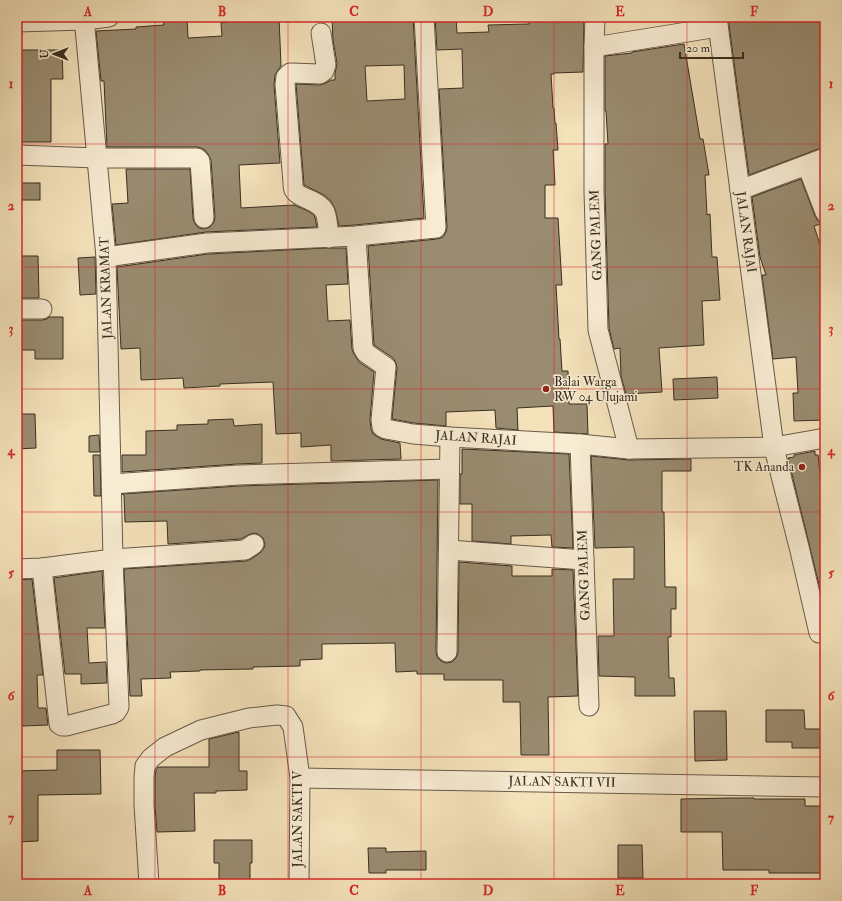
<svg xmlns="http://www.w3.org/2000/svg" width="842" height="901" font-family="'IM FELL Double Pica',serif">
<rect width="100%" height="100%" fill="#f4e2bb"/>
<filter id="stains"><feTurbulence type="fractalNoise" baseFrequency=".005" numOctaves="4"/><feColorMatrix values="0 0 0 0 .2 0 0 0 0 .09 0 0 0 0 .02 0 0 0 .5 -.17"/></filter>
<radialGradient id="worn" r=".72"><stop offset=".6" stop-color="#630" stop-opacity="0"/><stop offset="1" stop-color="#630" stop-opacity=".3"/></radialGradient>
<g fill="#9a8c71" stroke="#392e21" fill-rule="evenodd">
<polygon points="187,17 188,38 222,36 221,23 227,22 226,17 279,17 281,66 278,70 275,75 274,85 280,163 239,165 241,208 294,205 308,211 314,215 315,218 317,227 206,232 116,245 112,204 128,203 126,169 190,169 193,219 195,224 199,228 204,229 210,227 214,222 215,217 211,160 208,154 205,150 201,148 197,147 107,147 104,81 101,81 96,31 136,29 136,27 164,25 163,18"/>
<path d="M332,17h81l11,201 -69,7 -16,1 -4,-17 -4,-8 -7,-6 -20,-10 -8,-101 24,1 6,-2 5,-3h4v-6l2,-11 -4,-23zM404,65l1,34 -38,2 -2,-35z"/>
<polygon points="435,17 456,17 457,33 489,32 488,25 529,24 529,17 584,17 583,72 554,73 554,74 551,74 553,108 554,108 555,123 556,123 558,150 553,150 555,185 545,185 545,218 558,218 562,285 556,285 559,339 560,339 562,371 568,371 569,404 587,404 588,434 554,432 553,406 517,408 518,430 496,428 495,410 446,412 446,426 414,423 392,419 397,368 396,363 393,358 374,345 368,246 437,239 443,237 446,232 447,227 439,89 463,88 462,49 437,50"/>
<polygon points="728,17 825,17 825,147 821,148 749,175"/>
<polygon points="684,44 700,139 703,139 709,175 705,175 707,215 710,214 712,257 717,257 720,300 702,301 704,345 659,348 662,392 626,394 621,376 620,348 614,349 609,328 605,191 605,144 608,144 606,111 605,111 605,56 632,53 632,52"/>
<polygon points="17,50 62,50 63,79 51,79 51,142 17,142"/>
<polygon points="801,179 815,216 818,221 824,223 814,226 824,257 825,279 825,420 794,421 793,393 798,393 796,357 773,359 762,275 766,275 760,257 752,197"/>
<rect x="17" y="183" width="23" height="17"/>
<polygon points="326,248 346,248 348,284 326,285 328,321 350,320 352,349 354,354 359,362 374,372 370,419 371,429 373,434 381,439 400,443 401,459 331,461 331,445 301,447 301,433 276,434 273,382 220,384 220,386 184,388 183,378 141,380 140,348 121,349 117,267 208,254"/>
<polygon points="17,256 38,256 39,298 17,298"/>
<polygon points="95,257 96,294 80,295 78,258"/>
<polygon points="49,317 63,317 63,359 35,359 35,350 17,350 17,320 42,320 47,319"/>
<polygon points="717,377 718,398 674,400 673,379"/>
<polygon points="17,414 35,414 36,448 17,449"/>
<polygon points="233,419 234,426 262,424 262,463 237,464 122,472 122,455 146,455 146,431 177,430 177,425 208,424 208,420"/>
<polygon points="99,435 100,452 89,452 89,436"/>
<polygon points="462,449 569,454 573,548 552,547 551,535 511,536 511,544 472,541 472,504 460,504 460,474 462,474"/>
<polygon points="815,451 815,455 818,455 821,482 825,496 825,601 823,601 788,458 794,457 794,455"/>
<polygon points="93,455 100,455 101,496 94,496"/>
<polygon points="591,456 629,460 691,459 691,471 662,471 662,512 664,512 665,587 676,587 676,609 671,609 671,637 668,637 669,678 674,678 675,696 635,696 635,677 599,676 598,636 614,636 613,579 634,579 634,547 595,548"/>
<polygon points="438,480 436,652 437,657 441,661 446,663 452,662 456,658 458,653 459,562 512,566 512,576 552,576 552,569 573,570 578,696 548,697 549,755 521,755 520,702 503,702 503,680 444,680 444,674 417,674 417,671 396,672 395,643 322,644 322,659 300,660 300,666 253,667 253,669 200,670 200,671 170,672 171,678 141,679 142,696 130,696 124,569 246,561 251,559 260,553 264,548 265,544 263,538 258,534 254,533 248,535 241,539 168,544 167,521 125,522 124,495 122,494 239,486"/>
<polygon points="102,571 105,628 87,628 89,663 106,662 107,683 81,684 81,674 65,674 54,578"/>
<polygon points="32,579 43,675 37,675 38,708 46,708 48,725 23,726 23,725 17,725 17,580"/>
<polygon points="766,710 804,710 805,729 825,729 825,748 792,748 792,742 766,742"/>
<polygon points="694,711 726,711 727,760 695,761"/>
<polygon points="239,732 239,771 247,771 247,790 216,791 216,793 194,793 195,831 157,832 155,805 155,778 156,770 158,767 209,767 209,739"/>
<polygon points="57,750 100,750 101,794 38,795 38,841 17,842 17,771 57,770"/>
<polygon points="729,798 754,798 754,799 805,799 805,806 825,806 825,873 769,873 769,870 723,870 722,832 681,832 681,799"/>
<polygon points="214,840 252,840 252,863 250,863 250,884 219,884 219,863 214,863"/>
<polygon points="618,845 642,845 643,878 618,878"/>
<polygon points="368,848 386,848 386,852 426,851 426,870 386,870 386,873 369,873"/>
</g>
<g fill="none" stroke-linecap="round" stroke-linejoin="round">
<defs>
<g id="minor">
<polyline points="595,17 594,47 594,191 598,330 629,449"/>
<polyline points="717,17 774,447 778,464 800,551 819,633"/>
<polyline points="17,22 85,20 109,17"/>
<path d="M321,33l5,32 -2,6 -4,3 -30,-1 -4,4 -1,7 8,99c0,3 0,5 1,7 5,9 24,9 31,22 3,8 3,18 4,26"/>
<polyline points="594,47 718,27"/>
<polyline points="17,155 97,158 197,158 200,161 204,218"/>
<polyline points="807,165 825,212"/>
<polyline points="740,190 825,158"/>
<polyline points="356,236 363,348 366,353 386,367 381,420 382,427 386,429 413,434 450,437 580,444 629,449 774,447 825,438"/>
<polyline points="106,257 207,243 356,236 436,228 424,17"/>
<polyline points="17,309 42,309"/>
<polyline points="580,444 589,706"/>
<polyline points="112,484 238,475 449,469"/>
<polyline points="449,550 584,560"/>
<polyline points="42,568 59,724 62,726 66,726 112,714 116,712 119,707 113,559 245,550 254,544"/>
<polyline points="17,569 42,568 113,559 106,257 84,17"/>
<polyline points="447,652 450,437"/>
<polyline points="300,778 825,787"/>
<polyline points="149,884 144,805 144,777 145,766 151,758 165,747 201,730 249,718 277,715 286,716 293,727 300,778 299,884"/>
</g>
</defs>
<use href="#minor" stroke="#685b48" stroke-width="21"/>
<use href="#minor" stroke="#f8ecd3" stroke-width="19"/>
</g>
<path fill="none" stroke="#d62828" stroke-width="1" stroke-opacity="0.55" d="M155,17v867M288,17v867M421,17v867M554,17v867M687,17v867M17,144h808M17,267h808M17,389h808M17,512h808M17,634h808M17,757h808"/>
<g fill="#8f2418" stroke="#f8ecd3" stroke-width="1.5">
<circle cx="546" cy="389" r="4"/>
<circle cx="802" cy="467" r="4"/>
</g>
<g text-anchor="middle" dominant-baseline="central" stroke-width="3" stroke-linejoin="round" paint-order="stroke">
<g font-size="13" fill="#392e21" stroke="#f8ecd3">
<text transform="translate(746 232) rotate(82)">JALAN RAJAI</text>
<text transform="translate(596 235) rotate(-92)">GANG PALEM</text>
<text transform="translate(106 288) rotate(-92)">JALAN KRAMAT</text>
<text transform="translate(476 438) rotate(4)">JALAN RAJAI</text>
<text transform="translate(584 575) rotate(-92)">GANG PALEM</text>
<text transform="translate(562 782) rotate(1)">JALAN SAKTI VII</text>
<text transform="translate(298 819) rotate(-90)">JALAN SAKTI V</text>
</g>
<g font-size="13" fill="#392e21" stroke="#f8ecd3" text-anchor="start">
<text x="554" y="382">Balai Warga<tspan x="554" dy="15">RW 04 Ulujami</tspan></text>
<text x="794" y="467" text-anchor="end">TK Ananda</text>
</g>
</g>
<rect width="842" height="901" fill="none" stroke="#f4e2bb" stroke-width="44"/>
<g transform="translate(54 54) rotate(270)" stroke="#f8ecd3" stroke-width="3" paint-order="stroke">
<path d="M0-3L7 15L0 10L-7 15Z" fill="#392e21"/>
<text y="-6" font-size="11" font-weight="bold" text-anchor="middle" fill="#392e21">U</text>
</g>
<path d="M680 52v6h63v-6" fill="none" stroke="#392e21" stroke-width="2"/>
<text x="686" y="52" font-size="12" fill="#392e21" stroke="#f8ecd3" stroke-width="3" paint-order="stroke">20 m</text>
<rect x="22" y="22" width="798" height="857" fill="none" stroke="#d62828" stroke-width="1.5"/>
<g font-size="13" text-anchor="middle" font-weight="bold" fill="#d62828">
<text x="88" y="16">A</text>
<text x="222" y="16">B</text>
<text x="354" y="16">C</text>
<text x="488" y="16">D</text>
<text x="620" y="16">E</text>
<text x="754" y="16">F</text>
<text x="11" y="88">1</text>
<text x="831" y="88">1</text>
<text x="11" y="210">2</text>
<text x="831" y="210">2</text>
<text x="11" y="333">3</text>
<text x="831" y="333">3</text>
<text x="11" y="455">4</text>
<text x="831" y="455">4</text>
<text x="11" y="577">5</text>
<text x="831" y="577">5</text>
<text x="11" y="700">6</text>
<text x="831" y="700">6</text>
<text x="11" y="822">7</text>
<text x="831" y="822">7</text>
<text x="88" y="895">A</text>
<text x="222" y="895">B</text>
<text x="354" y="895">C</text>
<text x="488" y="895">D</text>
<text x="620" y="895">E</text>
<text x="754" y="895">F</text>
</g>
<rect width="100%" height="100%" filter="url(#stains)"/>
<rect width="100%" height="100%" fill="url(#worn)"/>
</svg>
